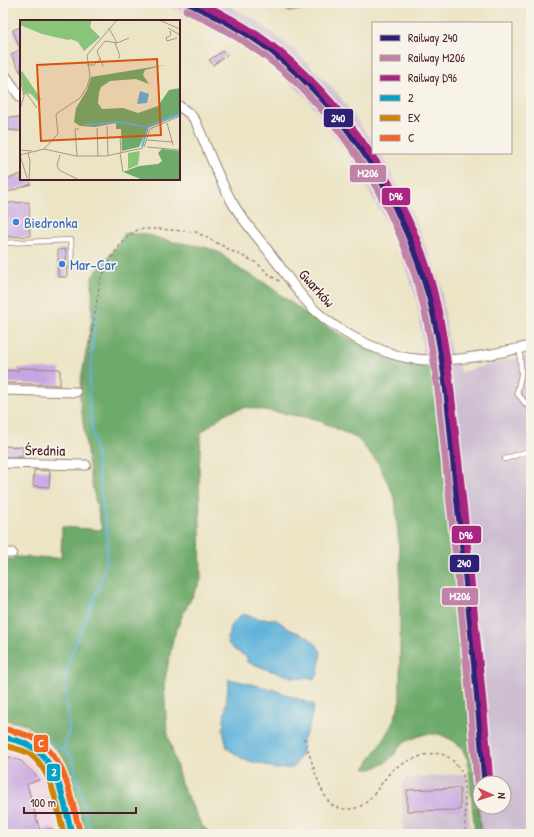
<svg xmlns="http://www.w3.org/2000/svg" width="534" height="837" font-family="'Patrick Hand',sans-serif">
<rect width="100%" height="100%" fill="#f7f3e8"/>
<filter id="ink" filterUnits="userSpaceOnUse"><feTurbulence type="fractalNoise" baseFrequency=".025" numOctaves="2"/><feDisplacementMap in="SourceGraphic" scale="8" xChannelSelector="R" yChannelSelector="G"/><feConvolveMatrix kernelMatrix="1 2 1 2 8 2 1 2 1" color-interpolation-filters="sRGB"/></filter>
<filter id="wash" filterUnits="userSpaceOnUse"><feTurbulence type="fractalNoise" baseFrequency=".012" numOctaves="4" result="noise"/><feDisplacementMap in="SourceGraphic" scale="16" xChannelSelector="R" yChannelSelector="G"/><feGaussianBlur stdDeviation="0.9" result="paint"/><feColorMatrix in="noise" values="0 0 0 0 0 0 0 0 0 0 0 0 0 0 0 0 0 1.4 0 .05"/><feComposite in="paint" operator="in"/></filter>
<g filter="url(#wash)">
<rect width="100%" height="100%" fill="#ebe4c5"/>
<polygon fill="#efd0e6" points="3,749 28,758 39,767 45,778 60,834 3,834"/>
<g fill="#cdbed2" fill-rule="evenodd">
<path d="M161,3h64l27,15 40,30 43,42 38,52v11h7l32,59 29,74 8,60 12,26 70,-18v480h-53l-61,-535 -27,-71 -45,-78 -38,-52 -46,-43 -55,-34zM480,783h24v24h-24z"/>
<polygon points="467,774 470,834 403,834 402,783 406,778"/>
</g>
<polygon fill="#88c47a" stroke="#697252" points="278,3 312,3 299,10 289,12"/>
<path fill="#6eaa6a" stroke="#5c644a" d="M125,233l20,1 24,7 36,6 15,6 21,17 21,11 53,39 26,15 48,23 45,9 47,467h-6l-7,-74 -6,-11 -8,-8 -15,-7h-14l-16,6 -9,5 -6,10 -10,9 -13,5h-7c14,-22 31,-43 36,-69v-138l-5,-64 -17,-35 -20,-24 -42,-20 -70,-12 -22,7 -23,19 -2,40 2,107 -19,36 -9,23 -9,46 3,46 14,52 21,43 10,8h-127l-18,-70 -9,-14 -31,-25 -24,-6v-160h9l3,-2 46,1 1,-31 40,3 -12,-55 -10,-77 1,-18 11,-61v-42l26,-32z"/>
<g fill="#5eb2da" stroke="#546882">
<path d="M242,614l19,5h14l14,10 19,8 8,7 5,8 -3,22 -3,4c-23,3 -47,-9 -68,-16v-5c-10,-6 -28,-13 -16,-26l-1,-5z"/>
<polygon points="229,679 272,689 314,705 309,727 304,738 301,755 293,768 276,769 262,764 244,760 227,748 223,729"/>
</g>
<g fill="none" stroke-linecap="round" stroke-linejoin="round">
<g stroke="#5eb2da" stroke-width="2">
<polyline points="3,724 32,731 63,750 72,757 91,834"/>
<polyline points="63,750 69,729 65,679 71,654 99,587 106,562 108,542 90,412 89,383 96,311"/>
</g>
</g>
<g id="blocks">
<g fill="#c7a5e1">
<polygon points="21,27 21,73 11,55 20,49 13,30"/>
<polygon points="223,51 227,55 213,65 209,60"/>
<polygon points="9,117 21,118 21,131 8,130"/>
<polygon points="21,174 21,179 29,179 31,184 5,193 3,189 3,181"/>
<polygon points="29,202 30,236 3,237 3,209 8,208 8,203"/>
<polygon points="66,249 67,277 58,277 58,250"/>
<polygon points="18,368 60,369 60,385 3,383 3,370 18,371"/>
<polygon points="3,446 23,447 23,457 3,457"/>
<polygon points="34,470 50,471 49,487 33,486"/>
<polygon points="3,755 21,761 36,775 39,780 27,784 40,831 52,828 54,834 3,834"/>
<polygon points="460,788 460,810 407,811 407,790"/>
</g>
</g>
</g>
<g filter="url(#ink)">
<use href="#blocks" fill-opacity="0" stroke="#9a8278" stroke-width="1"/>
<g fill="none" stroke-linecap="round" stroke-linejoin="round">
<defs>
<g id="lane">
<polyline points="3,243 71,240 72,268"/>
<polyline points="520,348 521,375 517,393 531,410"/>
<polyline points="505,459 531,450"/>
</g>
<g id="street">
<polyline points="3,72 21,98"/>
<path d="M179,106l12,9 5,7c12,28 23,59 39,85 12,19 27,35 40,53 14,18 25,37 42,52 23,21 61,40 91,46 41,7 83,-4 123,-12"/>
<polyline points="3,390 76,392"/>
<polyline points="3,463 86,465"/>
<polyline points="3,553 12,553"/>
<path d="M3,737c11,3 25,5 34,13 23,19 27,57 35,84"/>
</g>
</defs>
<use href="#lane" stroke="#9a8278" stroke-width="6"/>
<use href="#street" stroke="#9a8278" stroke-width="11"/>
<g stroke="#9a8278" stroke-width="1.5" stroke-dasharray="3 3" stroke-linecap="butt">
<polyline points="79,384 86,372 100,280 115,252 127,237 139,229 160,229 196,232 234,252 257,263 271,276 281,282"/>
<path d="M304,738c6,17 15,53 26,65 4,4 11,6 17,6 25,0 30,-25 46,-39 3,-4 9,-5 13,-8 18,-8 38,-16 51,4 2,3 5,6 6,10 3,18 2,40 2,58"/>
<polyline points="3,747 26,755 37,763"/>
<polyline points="44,773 62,834"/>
<polyline points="73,801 82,834"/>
</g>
<use href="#lane" stroke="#fff" stroke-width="4.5"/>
<use href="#street" stroke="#fff" stroke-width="9"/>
<defs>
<path id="bus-1" d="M3,737c10,3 20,4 29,10 28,17 32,58 40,87"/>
<path id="bus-2" d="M3,745c9,3 19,4 27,9 23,17 27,54 34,80"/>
<path id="bus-3" d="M5,729c11,3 23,5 32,11 30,19 34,61 43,92"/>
</defs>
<use href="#bus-1" stroke="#f7f3e8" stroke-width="9"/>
<use href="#bus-2" stroke="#f7f3e8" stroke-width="9"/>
<use href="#bus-3" stroke="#f7f3e8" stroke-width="9"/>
<use href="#bus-1" stroke="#04a2c6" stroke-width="6"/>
<use href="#bus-2" stroke="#cc840b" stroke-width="6"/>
<use href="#bus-3" stroke="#f26522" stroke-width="6"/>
<defs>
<path id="rail-1" d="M189,3c29,13 59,29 84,49 77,62 131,151 157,247 17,64 20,131 27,197 11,96 20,191 28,287"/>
<path id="rail-2" d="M186,10c28,13 55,28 79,46 77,59 135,155 158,248 15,63 19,127 26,191 11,96 20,192 28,289"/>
<path id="rail-3" d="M201,3c22,11 44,23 65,38 76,57 143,154 167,247 12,46 17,93 22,140 3,28 6,55 9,83 9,91 19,181 26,272"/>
</defs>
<use href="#rail-1" stroke="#f7f3e8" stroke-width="10"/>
<use href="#rail-2" stroke="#f7f3e8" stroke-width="10"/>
<use href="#rail-3" stroke="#f7f3e8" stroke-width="10"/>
<use href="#rail-1" stroke="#2e2076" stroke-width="7"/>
<use href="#rail-2" stroke="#c083a7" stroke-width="7"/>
<use href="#rail-3" stroke="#a82682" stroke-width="7"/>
</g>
</g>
<g fill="#3f7fe0" stroke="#f7f3e8" stroke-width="1.5">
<circle cx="16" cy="222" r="4"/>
<circle cx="62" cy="264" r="4"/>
</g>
<g text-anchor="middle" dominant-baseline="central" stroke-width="3.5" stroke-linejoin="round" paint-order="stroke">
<g font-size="15" fill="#366cbe" stroke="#f7f3e8" text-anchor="start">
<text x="24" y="222">Biedronka</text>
<text x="70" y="264">Mar-Car</text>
</g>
<g font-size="15" fill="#4a1f2b" stroke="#f7f3e8">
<text transform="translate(317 288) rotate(48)">Gwarków</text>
<text transform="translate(45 450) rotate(1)">Średnia</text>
</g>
</g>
<g transform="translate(20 20)">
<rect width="160" height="160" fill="#ebe4c5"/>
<path d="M0,0h72l-2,7 10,10 -16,14 -6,-9 -7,-3 -3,1 -26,-6 -22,-9zM2,51l19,28 -2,4 -8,-9 -7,-1 -4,-19zM120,131l-2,14 -10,4v-16z" fill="#88c47a"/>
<path d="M145,45l-20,5 -2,5 6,9 -13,-5 -26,2 -9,6 -2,6 -1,10 4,6 21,-1 15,5 20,-7 11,-16 11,-2v27l-32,13 -9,19 -17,4 -1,-22h-5v-6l-21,4 -15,-1 -6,-4 2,-14 11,-18 4,-13zM142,129l18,2v29h-37l-20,-8 16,-6 19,-2 4,-3 -4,-8z" fill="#6eaa6a"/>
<path d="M120,71l9,3 -2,9 -10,1z" fill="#5eb2da"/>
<path fill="none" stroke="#5eb2da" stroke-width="2" d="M65,105l33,-3 30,5M128,106l32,-12M122,127l6,-20"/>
<path fill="none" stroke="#ab9587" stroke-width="1" d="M139,0l21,9M89,8l8,15 12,-5M148,8l12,7M150,11l1,4 -5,3 1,3 10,-3M95,23l5,13 -2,3M67,45h7l6,-6M83,46l-6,-15 8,-10 12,2M0,58l4,18 -4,13M3,74h4l10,14M147,103l6,22M87,106l1,30M77,108l1,28M100,116l1,17M126,120l27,2M124,127l6,-18 30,-13M127,127l33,3M24,129l14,-15 -2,-20 24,-16 7,-11 3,-11 -3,-21 30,-35M0,130l12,1M8,133l2,8 -1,19M100,133l3,19M0,135l7,23M0,135l24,-6 32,7h30l37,-8M40,135l-3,10 2,5 20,10M57,136l-2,-27h4"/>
<path fill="#d8530f" fill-opacity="0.15" stroke="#d8530f" stroke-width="2" d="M137,39l4,76 -120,6 -4,-76z"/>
<rect width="160" height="160" fill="none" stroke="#4a1f2b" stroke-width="2"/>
</g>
<g stroke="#f7f3e8" stroke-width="1.5">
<rect x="323" y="108" width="31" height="20" rx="4" fill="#2e2076"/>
<rect x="349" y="164" width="38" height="19" rx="4" fill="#c083a7"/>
<rect x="381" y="187" width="30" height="19" rx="4" fill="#a82682"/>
<rect x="451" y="525" width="31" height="19" rx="4" fill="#a82682"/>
<rect x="449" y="554" width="31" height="19" rx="4" fill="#2e2076"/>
<rect x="441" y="587" width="38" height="19" rx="4" fill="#c083a7"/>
<rect x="33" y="734" width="16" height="19" rx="4" fill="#f26522"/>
<rect x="46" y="763" width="15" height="19" rx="4" fill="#04a2c6"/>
</g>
<g font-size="11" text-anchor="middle" font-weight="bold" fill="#fff">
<text x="338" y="122">240</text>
<text x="368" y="177">M206</text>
<text x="396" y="200">D96</text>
<text x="466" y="539">D96</text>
<text x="464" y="567">240</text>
<text x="460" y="600">M206</text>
<text x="41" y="747">C</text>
<text x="54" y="776">2</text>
</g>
<rect width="534" height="837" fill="none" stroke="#f7f3e8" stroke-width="16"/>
<rect x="372" y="22" width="140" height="132" fill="#f7f3e8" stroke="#b29e9c"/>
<rect x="380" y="35" width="20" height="6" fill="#2e2076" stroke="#b29e9c"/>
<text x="408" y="42" font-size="12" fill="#4a1f2b">Railway 240</text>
<rect x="380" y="55" width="20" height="6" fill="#c083a7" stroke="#b29e9c"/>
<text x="408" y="62" font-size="12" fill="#4a1f2b">Railway M206</text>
<rect x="380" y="75" width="20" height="6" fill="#a82682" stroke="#b29e9c"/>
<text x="408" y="82" font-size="12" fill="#4a1f2b">Railway D96</text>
<rect x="380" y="95" width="20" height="6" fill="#04a2c6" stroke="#b29e9c"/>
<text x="408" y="102" font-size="12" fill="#4a1f2b">2</text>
<rect x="380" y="115" width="20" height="6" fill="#cc840b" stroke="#b29e9c"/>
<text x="408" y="122" font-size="12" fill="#4a1f2b">EX</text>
<rect x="380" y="135" width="20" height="6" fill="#f26522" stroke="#b29e9c"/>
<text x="408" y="142" font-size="12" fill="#4a1f2b">C</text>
<g transform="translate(492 795) rotate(93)"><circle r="19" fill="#f7f3e8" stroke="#b29e9c"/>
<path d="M0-3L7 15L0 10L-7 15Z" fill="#d1495b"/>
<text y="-6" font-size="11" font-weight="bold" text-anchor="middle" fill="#4a1f2b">N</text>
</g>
<path d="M24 807v6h112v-6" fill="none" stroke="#4a1f2b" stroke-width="2"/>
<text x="30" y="807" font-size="12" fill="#4a1f2b" stroke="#f7f3e8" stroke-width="3" paint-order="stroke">100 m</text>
</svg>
